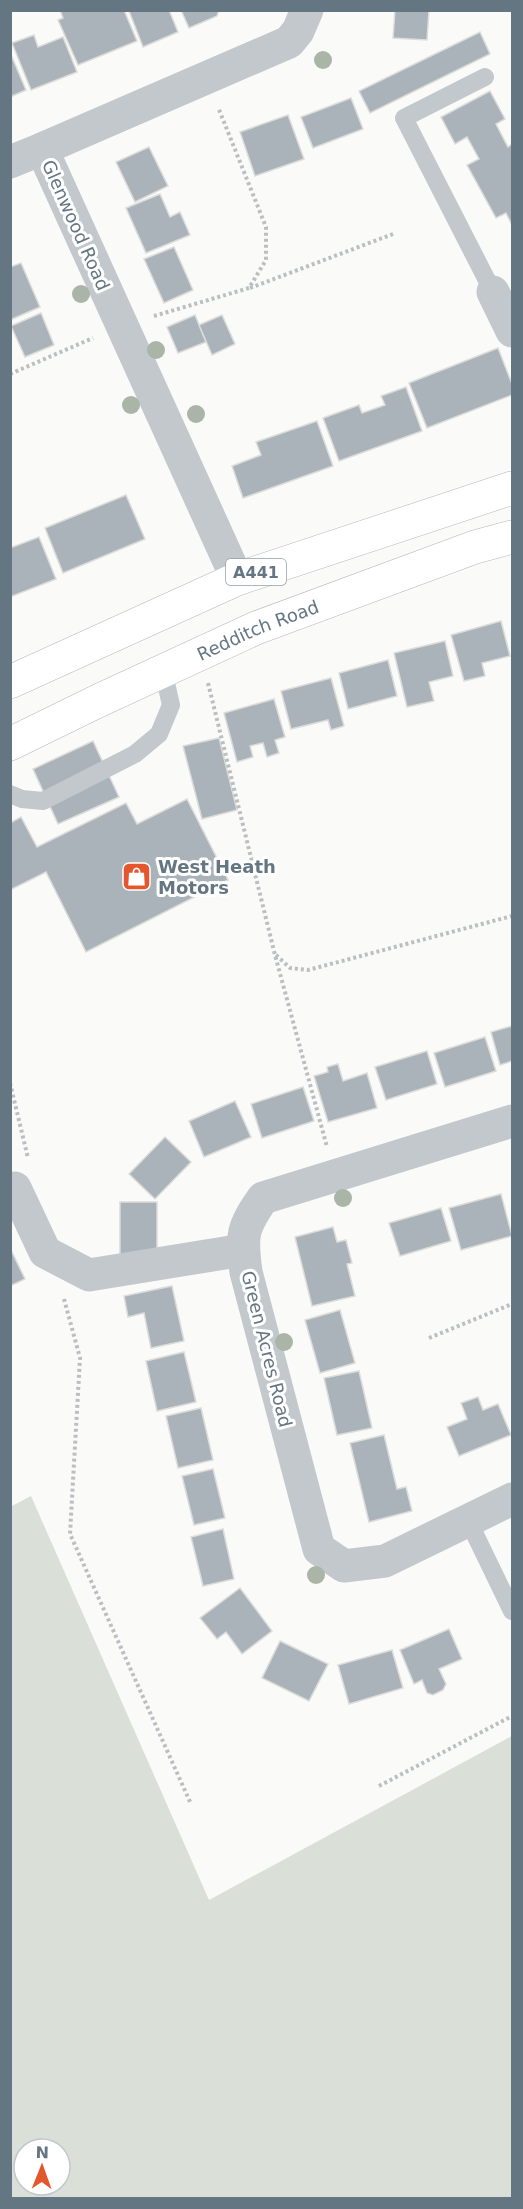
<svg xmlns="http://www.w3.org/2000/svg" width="523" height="2209" font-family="'DejaVu Sans',sans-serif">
<rect width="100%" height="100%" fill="#fafaf8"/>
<path fill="#dadfd7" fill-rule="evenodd" d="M31,1496l178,404 303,-164v462h-501l-1,-691zM24,2149h36v36h-36z"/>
<g fill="#aab3b9" stroke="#dcdcda" stroke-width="1.5">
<polygon points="60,10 124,10 137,41 78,65 58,20 63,18"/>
<polygon points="169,10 178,32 143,47 129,11"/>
<polygon points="181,10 219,10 217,16 189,28"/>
<polygon points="395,10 429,10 427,40 393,38"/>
<polygon points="480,32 490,54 370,113 359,91"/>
<polygon points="34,35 38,47 63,37 77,72 31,90 12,43"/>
<polygon points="12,57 26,90 10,97 10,58"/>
<polygon points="490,91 505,119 496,124 508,147 512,144 512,225 506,213 496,218 467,165 479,159 467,137 455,144 441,117"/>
<polygon points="351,98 363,129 313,148 301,117"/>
<polygon points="288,115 304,159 255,176 240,132"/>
<polygon points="149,147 168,186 135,202 116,162"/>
<polygon points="160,194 170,217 180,212 190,235 146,253 126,208"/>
<polygon points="174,247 193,290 164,303 144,259"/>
<polygon points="21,263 40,307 10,320 10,267"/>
<polygon points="41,313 54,345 25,357 11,326"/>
<polygon points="195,315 206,342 178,353 167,327"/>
<polygon points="222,315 235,344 212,355 199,325"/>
<polygon points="498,348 512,384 512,395 427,428 409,383"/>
<polygon points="406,387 422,431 339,461 323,418 359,405 362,413 385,405 381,396"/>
<polygon points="317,421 333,466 243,498 232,466 261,455 256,442"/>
<polygon points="126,495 145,539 63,573 45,528"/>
<polygon points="39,537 56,579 10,597 10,548"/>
<polygon points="501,621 510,656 482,663 485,676 464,681 451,635"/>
<polygon points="445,641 453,676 429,682 434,701 407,707 394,653"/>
<polygon points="388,660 397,696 348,709 339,673"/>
<polygon points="331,678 344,726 331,730 328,720 291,729 281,691"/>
<polygon points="274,699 285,737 275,740 279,753 267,757 263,743 250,746 253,757 237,762 224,713"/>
<polygon points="219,738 237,810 202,819 183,746"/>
<polygon points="93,741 119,797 58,824 33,769"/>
<polygon points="187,799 228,880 86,952 46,872 10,890 10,823 21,817 37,847 126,803 137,824"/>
<polygon points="512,1026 512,1061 500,1065 491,1032"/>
<polygon points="485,1037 496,1071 445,1087 434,1053"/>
<polygon points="427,1051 437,1084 386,1100 375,1067"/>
<polygon points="338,1064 343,1081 367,1073 377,1108 328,1122 314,1076 328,1072 327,1067"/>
<polygon points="303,1087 314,1121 262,1138 251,1104"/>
<polygon points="235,1101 251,1137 204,1157 189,1121"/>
<polygon points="165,1137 191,1162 155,1199 129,1174"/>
<polygon points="501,1194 512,1236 461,1250 449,1208"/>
<rect x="120" y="1202" width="37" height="57"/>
<polygon points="441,1208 451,1241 400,1256 389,1223"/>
<polygon points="333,1227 337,1242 346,1240 352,1263 347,1264 355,1296 312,1306 295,1237"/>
<polygon points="10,1248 25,1279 10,1286"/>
<polygon points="172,1286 184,1341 151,1348 144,1313 128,1317 124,1296"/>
<polygon points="340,1310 355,1363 320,1373 305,1320"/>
<polygon points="184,1352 196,1402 157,1411 146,1361"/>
<polygon points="359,1371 372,1428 337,1435 324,1378"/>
<polygon points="478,1397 483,1410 498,1404 511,1435 459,1456 447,1427 467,1419 461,1403"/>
<polygon points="201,1408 213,1460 178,1468 166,1416"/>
<polygon points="384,1435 397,1489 406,1487 412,1511 369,1522 350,1443"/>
<polygon points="213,1469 225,1518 194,1525 182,1476"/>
<polygon points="223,1529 234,1579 203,1586 191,1537"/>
<polygon points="240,1588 272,1631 242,1654 226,1632 217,1639 200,1618"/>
<polygon points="449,1629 462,1659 439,1669 446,1684 443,1690 433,1695 427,1693 422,1680 414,1684 400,1650"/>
<polygon points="280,1641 328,1664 309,1701 262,1678"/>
<polygon points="392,1650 403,1688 349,1704 338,1665"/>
</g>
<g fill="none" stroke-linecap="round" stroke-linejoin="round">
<defs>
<g id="highway">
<polyline points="10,682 237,579 512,488"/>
<path id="s1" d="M10,744l90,-44 156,-72 219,-81 37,-10"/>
</g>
</defs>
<use href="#highway" stroke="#b4b9bd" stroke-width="34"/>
<g stroke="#bbbfc2" stroke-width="4" stroke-dasharray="3 3" stroke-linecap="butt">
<polyline points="250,288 393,234"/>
<polyline points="154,316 249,288 266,260 266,227 218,107"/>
<polyline points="10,374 93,338"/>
<polyline points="208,683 275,955 327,1147"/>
<polyline points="276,955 290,968 308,970 512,916"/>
<polyline points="10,1083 28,1158"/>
<polyline points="64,1299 80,1358 70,1534 191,1804"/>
<polyline points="429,1338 512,1304"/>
<polyline points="379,1786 512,1716"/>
</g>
<g stroke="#c3c8cc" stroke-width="18">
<polyline points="485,77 404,118 493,292"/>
<polyline points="10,794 22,799 43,801 135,754 159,734 171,705 163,670"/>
<polyline points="468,1520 512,1611"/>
</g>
<g stroke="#c3c8cc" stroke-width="33">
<polyline points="10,162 42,149"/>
<polyline points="493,292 512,331"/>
<polyline points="237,579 42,149 289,42 298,31 307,10"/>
<path d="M512,1121l-249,77c-21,30 -22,37 -17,74l73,277 25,17 41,-5 127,-62"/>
<polyline points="10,1190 15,1188 45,1252 89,1275 243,1250"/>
</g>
<use href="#highway" stroke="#fff" stroke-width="33"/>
</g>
<g fill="#aab4a7">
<circle cx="323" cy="60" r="9"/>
<circle cx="81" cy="294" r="9"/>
<circle cx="156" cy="350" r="9"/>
<circle cx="131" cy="405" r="9"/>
<circle cx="196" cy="414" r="9"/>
<circle cx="343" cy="1198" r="9"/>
<circle cx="284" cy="1342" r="9"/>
<circle cx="316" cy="1575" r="9"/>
</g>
<defs>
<symbol id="shop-square" viewBox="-11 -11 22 22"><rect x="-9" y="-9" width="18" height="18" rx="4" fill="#e4572e" stroke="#fff"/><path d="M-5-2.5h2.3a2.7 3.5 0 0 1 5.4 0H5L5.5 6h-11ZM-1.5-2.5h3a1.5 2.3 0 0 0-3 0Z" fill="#fff"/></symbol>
</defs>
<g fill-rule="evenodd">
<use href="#shop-square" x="120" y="860" width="33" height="33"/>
</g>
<g text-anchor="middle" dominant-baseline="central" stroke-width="6" stroke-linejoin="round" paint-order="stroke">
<rect fill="#fff" stroke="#939fa8" stroke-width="1.5" x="226" y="559" width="60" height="26" rx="4.5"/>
<g font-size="16" font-weight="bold" fill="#657683">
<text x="256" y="572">A441</text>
</g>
<g font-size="18" fill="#657683" stroke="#fff">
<text transform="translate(76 225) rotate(66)">Glenwood Road</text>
<text stroke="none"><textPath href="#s1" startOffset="273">Redditch Road</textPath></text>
<text transform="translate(267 1349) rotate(76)">Green Acres Road</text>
</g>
<g font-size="18" font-weight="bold" fill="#657683" stroke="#fff" text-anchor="start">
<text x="158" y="866">West Heath<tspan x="158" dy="21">Motors</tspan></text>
</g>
</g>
<rect width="523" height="2209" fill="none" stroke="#657683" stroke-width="24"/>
<g transform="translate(42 2167) rotate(1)"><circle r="28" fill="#ffffff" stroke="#c1c8cd" stroke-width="1.5"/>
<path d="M0-4.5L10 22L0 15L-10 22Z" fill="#e4572e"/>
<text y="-9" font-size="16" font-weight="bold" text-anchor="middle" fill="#657683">N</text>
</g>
</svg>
